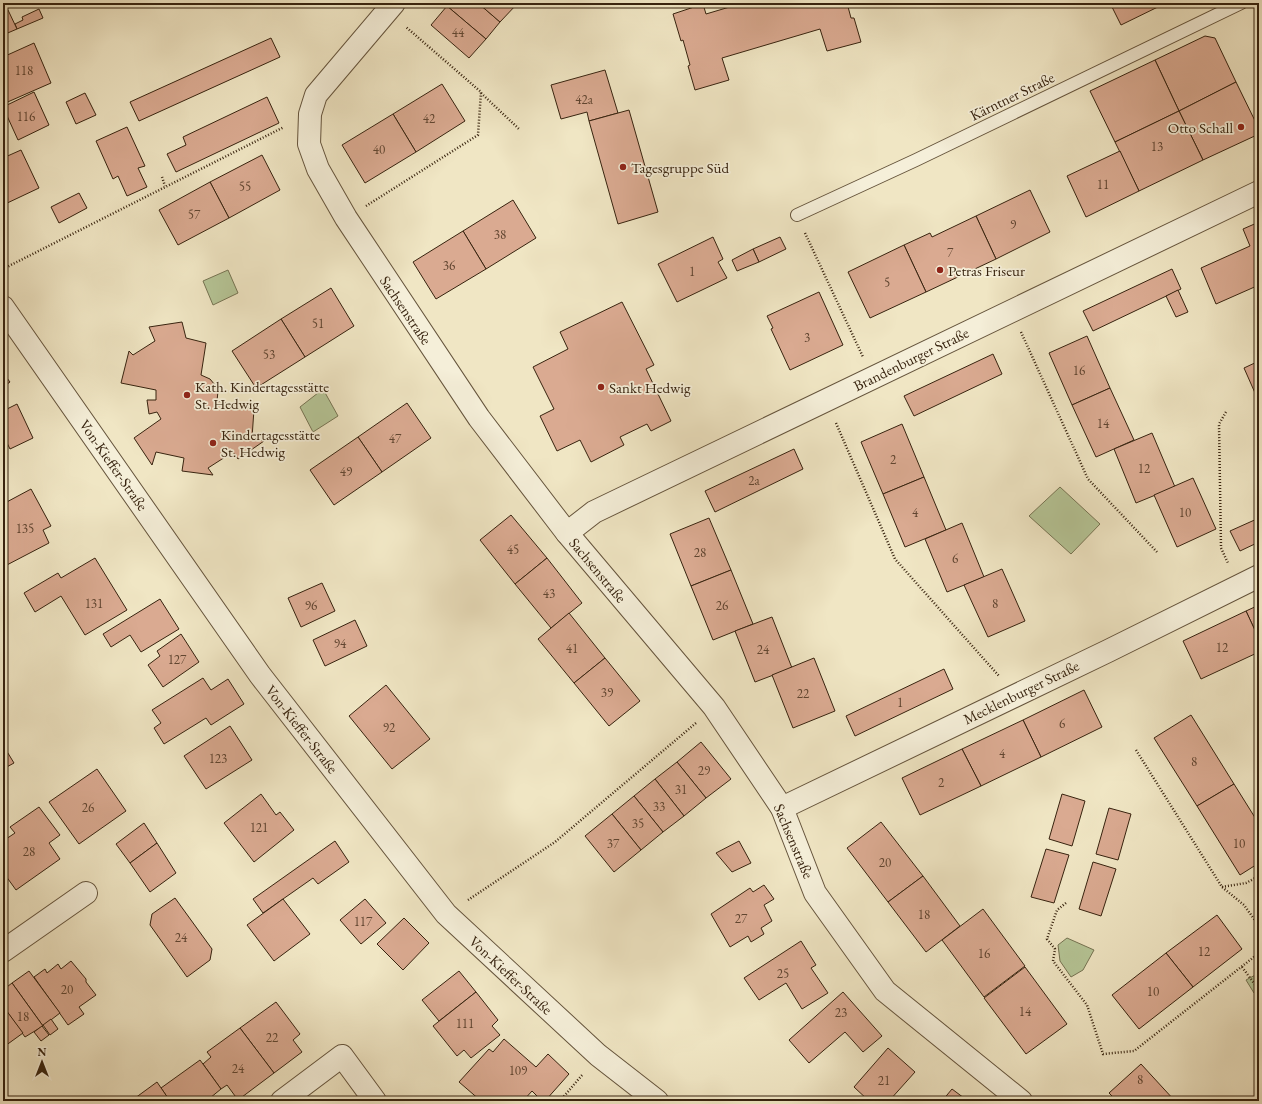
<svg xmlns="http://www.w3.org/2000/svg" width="1262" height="1104" font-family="'EB Garamond',serif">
<rect width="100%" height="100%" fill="#f0e6c4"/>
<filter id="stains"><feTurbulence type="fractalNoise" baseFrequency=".005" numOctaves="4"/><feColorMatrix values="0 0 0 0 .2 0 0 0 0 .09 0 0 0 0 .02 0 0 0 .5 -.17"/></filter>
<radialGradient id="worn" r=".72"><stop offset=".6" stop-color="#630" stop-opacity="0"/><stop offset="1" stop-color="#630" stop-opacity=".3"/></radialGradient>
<g fill="#b6c697" stroke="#767453">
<polygon points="228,270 238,293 213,305 203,281"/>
<polygon points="323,389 338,416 313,432 300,407"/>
<polygon points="1060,487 1100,524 1071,554 1029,516"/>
<polygon points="1067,938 1094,950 1083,970 1071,977 1060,961 1058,945"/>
<polygon points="1259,973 1259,994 1254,993 1246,980"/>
</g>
<g fill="#daaa91" stroke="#37230f">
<polygon points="231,3 240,3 233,7"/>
<polygon points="450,3 478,3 500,22 486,39 447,6"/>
<polygon points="478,3 516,3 517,4 500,22"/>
<polygon points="743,3 847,3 851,18 854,18 861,42 827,51 820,29 722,58 729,80 695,90 688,66 690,65 683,40 681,41 673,14 703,4 706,14"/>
<polygon points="1110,3 1166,3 1121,25"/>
<polygon points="447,6 486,39 469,58 431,25"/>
<polygon points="39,9 43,18 17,29 15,24 23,20 22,17"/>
<polygon points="8,10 17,29 3,35 3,12"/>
<polygon points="1205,36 1215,38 1236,82 1179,111 1155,60"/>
<polygon points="271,38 280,57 139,121 130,102"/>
<polygon points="34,43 51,83 3,104 3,57"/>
<polygon points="1155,60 1179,111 1115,142 1090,91"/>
<polygon points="605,70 618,113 589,121 587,112 561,119 551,85"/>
<polygon points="1236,82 1259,129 1259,134 1203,160 1179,111"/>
<polygon points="442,84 465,121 416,152 393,114"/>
<polygon points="34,92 49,125 18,140 3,107"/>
<polygon points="85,93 96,115 76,124 66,102"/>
<polygon points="267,97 279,123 176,172 167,154 186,145 183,137"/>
<polygon points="629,110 658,212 618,224 589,121"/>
<polygon points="1179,111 1203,160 1139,191 1115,142"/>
<polygon points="393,114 416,152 365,183 342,145"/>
<polygon points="127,127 145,166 138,168 147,187 127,196 118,176 113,179 96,141"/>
<polygon points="21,150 39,188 3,205 3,158"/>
<polygon points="1120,151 1139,191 1086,217 1067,176"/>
<polygon points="262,155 280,190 229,218 210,182"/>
<polygon points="210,182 229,218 178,245 159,210"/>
<polygon points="1030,190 1050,232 996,259 976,216"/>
<polygon points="79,193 87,208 59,223 51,207"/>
<polygon points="513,200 536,238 486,269 463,231"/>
<polygon points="976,216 996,259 926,292 904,245 930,233 932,237"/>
<polygon points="1259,222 1259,285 1216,304 1201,268 1250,246 1243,229"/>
<polygon points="463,231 486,269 436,299 413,262"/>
<polygon points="713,237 723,259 718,262 727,278 677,302 658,264"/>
<polygon points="780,237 786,249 759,262 753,249"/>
<polygon points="904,245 926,292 870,318 848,272"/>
<polygon points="753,249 759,262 737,271 732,260"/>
<polygon points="1172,269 1181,289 1093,331 1083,311"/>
<polygon points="331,288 354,326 305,357 281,319"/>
<polygon points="1178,290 1188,312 1176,317 1166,296"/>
<polygon points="819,292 843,345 790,370 771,329 773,328 767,316"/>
<polygon points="622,302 654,365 646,369 671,421 651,431 647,424 620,437 624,445 591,462 580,440 557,451 540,416 554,409 533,367 568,349 560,332"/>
<polygon points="281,319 305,357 256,388 232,351"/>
<polygon points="182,322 186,338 206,343 201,375 210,379 215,385 218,391 217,401 254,409 252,438 264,441 238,459 233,452 208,468 213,475 182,471 184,458 156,452 152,465 134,438 161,419 157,412 149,414 147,400 156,400 156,390 121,383 129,351 133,355 155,341 149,327"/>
<polygon points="1087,336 1110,388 1072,405 1049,353"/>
<polygon points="993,354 1002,374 914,416 904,396"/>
<polygon points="1259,361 1259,402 1244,368"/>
<polygon points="3,373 10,382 3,387"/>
<polygon points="1110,388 1134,440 1096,457 1072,405"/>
<polygon points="407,403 431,438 382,472 358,437"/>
<polygon points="17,404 33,438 10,449 3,435 3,411"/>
<polygon points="902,424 924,477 883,494 861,442"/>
<polygon points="1152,433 1175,487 1136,503 1114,449"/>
<polygon points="358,437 382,472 334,505 310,470"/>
<polygon points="794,449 803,469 715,512 705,491"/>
<polygon points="924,477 946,530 905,547 883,494"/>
<polygon points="1193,478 1216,529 1177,547 1154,495"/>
<polygon points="31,489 51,526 43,530 49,543 3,567 3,504"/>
<polygon points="511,515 547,558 515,584 480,540"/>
<polygon points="709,518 731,570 691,586 670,534"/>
<polygon points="1259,518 1259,542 1240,551 1230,531"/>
<polygon points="962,523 984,577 947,592 925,539"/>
<polygon points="95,558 127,610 85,635 61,596 35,612 24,593 58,573 61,578"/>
<polygon points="547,558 582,603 551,628 515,584"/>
<polygon points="1002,569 1025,621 988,637 964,585"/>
<polygon points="731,570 753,624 713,640 691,586"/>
<polygon points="322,583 335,611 301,627 288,598"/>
<polygon points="160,599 179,629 141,652 130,635 111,647 103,634"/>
<polygon points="1259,605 1259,639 1246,611"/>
<polygon points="1246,611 1259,639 1259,652 1201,679 1183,641"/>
<polygon points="569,613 605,658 574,683 538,639"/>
<polygon points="772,617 792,668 755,682 735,631"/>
<polygon points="355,620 367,646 325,666 313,640"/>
<polygon points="181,634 199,662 163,687 148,665 160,656 157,651"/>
<polygon points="605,658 640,701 609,726 574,683"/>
<polygon points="814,658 835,711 793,728 772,675"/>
<polygon points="944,669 953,689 855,736 846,716"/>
<polygon points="203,678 211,690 228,679 244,704 211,725 206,718 164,744 154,728 161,723 152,710"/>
<polygon points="386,685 430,739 392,769 349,716"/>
<polygon points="1084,690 1102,727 1041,757 1023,720"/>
<polygon points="1191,715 1234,784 1197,806 1154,738"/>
<polygon points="1023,720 1041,757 981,786 962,749"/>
<polygon points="230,726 252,760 206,789 184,756"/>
<polygon points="701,742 731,779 706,798 677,762"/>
<polygon points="3,745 14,763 3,769"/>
<polygon points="962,749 981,786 920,815 902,778"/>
<polygon points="677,762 706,798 684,816 655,779"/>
<polygon points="97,769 126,811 79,844 49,802"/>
<polygon points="655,779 684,816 663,832 634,796"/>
<polygon points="1234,784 1259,824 1259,863 1240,875 1197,806"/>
<polygon points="261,794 276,815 280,812 294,830 254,862 224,823"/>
<polygon points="1062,794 1085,801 1072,846 1049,839"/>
<polygon points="634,796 663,832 641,850 612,814"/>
<polygon points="39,807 60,835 49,843 60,859 16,890 3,872 3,841 15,833 10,827"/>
<polygon points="1109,808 1131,814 1118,860 1096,854"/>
<polygon points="612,814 641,850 614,872 585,836"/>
<polygon points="881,822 923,876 888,902 847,848"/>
<polygon points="144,823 157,843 130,863 116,844"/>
<polygon points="335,841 349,862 318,884 313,878 263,913 253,899"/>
<polygon points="739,841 751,863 732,872 716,853"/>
<polygon points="157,843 176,873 150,892 130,863"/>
<polygon points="1046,849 1069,855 1054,903 1031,897"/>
<polygon points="1093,862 1116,869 1101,916 1079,909"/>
<polygon points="923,876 960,926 926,952 888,902"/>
<polygon points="764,885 774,899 764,905 772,921 761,928 764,934 751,942 748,936 730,947 711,914 750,888 753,892"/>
<polygon points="175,898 212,949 210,960 187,977 150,925 152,914"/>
<polygon points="283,899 310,934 274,961 247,925"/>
<polygon points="365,899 386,923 361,944 340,920"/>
<polygon points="983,909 1025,966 984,997 942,940"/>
<polygon points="1217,915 1242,949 1193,987 1166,953"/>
<polygon points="404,918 429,943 403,970 377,944"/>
<polygon points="801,941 816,965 811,968 828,993 802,1009 786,983 759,1000 744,978"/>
<polygon points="1166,953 1193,987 1139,1029 1112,995"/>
<polygon points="71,961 86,979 86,982 96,995 79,1007 84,1014 68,1025 34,977 45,969 47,973 58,964 61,969"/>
<polygon points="1025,967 1067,1024 1026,1054 984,998"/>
<polygon points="29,971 60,1013 43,1026 12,983"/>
<polygon points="459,971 476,992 439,1021 422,1000"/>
<polygon points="12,983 43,1026 25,1037 3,1006 3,990"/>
<polygon points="476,992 498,1020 492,1026 500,1035 471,1058 464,1050 457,1056 433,1026"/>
<polygon points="843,992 882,1036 863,1052 845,1032 809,1063 789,1040"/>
<polygon points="276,1002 300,1034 293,1040 302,1052 274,1073 240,1028"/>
<polygon points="3,1006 23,1033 5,1046 3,1043"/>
<polygon points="51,1019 58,1029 50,1035 43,1025"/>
<polygon points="42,1026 49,1035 41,1041 34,1032"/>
<polygon points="240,1028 274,1073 238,1100 227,1085 221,1089 203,1064 211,1057 207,1052"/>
<polygon points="504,1039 536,1067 548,1054 569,1074 545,1101 542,1101 532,1091 523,1101 481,1101 459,1082 489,1049 493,1052"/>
<polygon points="888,1048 915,1072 889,1101 869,1101 854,1087"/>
<polygon points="200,1060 221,1089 210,1098 212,1101 170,1101 161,1088"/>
<polygon points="1141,1064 1175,1101 1117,1101 1109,1093"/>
<polygon points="157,1082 170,1101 131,1101"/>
<polygon points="952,1089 968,1101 942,1101"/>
</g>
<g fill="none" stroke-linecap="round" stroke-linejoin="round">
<defs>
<polyline id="service" points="797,215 916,160 1241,3"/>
<g id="minor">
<polyline points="394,3 316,95 310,114 309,144 318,169 346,218 479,418 567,533 714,707 782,808 815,893 885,991 1021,1101"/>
<polyline points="3,307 260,675 446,914 598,1055 657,1101"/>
<polyline points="567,533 594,512 1259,192"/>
<polyline points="782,808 1108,651 1259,576"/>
<polyline points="3,951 86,893"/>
<polyline points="282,1101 342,1056 375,1101"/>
</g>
</defs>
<use href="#service" stroke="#65543c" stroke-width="14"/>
<use href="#minor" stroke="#65543c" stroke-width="24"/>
<g stroke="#37230f" stroke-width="2.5" stroke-dasharray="1 2" stroke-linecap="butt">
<polyline points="481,93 519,129"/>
<polyline points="162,177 165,186"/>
<polyline points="366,206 478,135 481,92 406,27"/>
<polyline points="805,233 863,357"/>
<polyline points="3,269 284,127"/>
<polyline points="1021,332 1088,479 1157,552"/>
<polyline points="1226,412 1219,424 1221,548 1228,563"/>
<polyline points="836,423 895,559 999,676"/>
<polyline points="1136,750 1222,887 1244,905 1259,926"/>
<polyline points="1222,887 1246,883 1259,876"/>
<polyline points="468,900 555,842 696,723"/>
<polyline points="1066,903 1057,910 1047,939 1055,949 1053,961 1087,1005 1103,1054 1134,1051 1259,953"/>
<polyline points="1242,967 1259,990"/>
<polyline points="560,1101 583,1074"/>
</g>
<use href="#service" stroke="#f5efd9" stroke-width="12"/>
<use href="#minor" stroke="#f5efd9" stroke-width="22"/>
</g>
<g fill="#8f2418" stroke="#f5efd9" stroke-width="1.5">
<circle cx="1241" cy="127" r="4"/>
<circle cx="623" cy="167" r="4"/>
<circle cx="940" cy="270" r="4"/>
<circle cx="601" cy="387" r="4"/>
<circle cx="187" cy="395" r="4"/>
<circle cx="213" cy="443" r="4"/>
</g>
<g text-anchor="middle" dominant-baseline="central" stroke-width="3.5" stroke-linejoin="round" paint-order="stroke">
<g font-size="13" fill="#604530">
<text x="458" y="32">44</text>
<text x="24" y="70">118</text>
<text x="584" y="99">42a</text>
<text x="26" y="116">116</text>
<text x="429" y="118">42</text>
<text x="1157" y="146">13</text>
<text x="379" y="149">40</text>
<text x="1103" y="184">11</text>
<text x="245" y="186">55</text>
<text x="194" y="214">57</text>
<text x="1013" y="224">9</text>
<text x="500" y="234">38</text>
<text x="950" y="252">7</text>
<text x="449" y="265">36</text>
<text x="692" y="271">1</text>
<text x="887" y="282">5</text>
<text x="318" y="323">51</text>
<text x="807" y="337">3</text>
<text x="269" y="354">53</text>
<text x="1079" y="370">16</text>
<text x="1103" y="423">14</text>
<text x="395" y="438">47</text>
<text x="893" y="459">2</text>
<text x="1144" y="468">12</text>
<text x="346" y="471">49</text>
<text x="754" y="480">2a</text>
<text x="915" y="512">4</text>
<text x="1185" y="512">10</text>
<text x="25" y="528">135</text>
<text x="513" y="549">45</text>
<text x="700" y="552">28</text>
<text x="955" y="558">6</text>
<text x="549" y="593">43</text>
<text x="94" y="603">131</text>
<text x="995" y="603">8</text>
<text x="311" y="605">96</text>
<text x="722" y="605">26</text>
<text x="340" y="643">94</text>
<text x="1222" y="647">12</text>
<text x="572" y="648">41</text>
<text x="763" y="649">24</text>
<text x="177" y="659">127</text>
<text x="607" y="692">39</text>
<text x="803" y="693">22</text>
<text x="900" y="702">1</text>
<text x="1062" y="723">6</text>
<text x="389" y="727">92</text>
<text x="1002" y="753">4</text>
<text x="218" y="758">123</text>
<text x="1194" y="761">8</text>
<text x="704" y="770">29</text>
<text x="941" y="782">2</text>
<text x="681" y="789">31</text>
<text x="659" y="806">33</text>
<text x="88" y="807">26</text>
<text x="638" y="823">35</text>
<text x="259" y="827">121</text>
<text x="613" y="843">37</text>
<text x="1239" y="843">10</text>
<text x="29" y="851">28</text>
<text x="885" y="862">20</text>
<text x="924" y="914">18</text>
<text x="741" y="918">27</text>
<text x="363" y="921">117</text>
<text x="181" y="937">24</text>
<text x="1204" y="951">12</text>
<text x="984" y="953">16</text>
<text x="783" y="973">25</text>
<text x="67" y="989">20</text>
<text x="1153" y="991">10</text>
<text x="1025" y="1011">14</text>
<text x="841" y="1012">23</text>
<text x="23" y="1016">18</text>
<text x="465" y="1023">111</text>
<text x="272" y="1037">22</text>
<text x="238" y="1068">24</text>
<text x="518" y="1070">109</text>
<text x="1140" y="1079">8</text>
<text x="884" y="1080">21</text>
</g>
<g font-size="15" fill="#37230f" stroke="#f5efd9">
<text transform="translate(1012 96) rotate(-26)">Kärntner Straße</text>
<text transform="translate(406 310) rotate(56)">Sachsenstraße</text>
<text transform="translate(911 359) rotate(-26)">Brandenburger Straße</text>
<text transform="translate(114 465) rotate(55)">Von-Kieffer-Straße</text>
<text transform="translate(598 570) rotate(50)">Sachsenstraße</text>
<text transform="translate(1021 692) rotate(-26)">Mecklenburger Straße</text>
<text transform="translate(302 729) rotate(52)">Von-Kieffer-Straße</text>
<text transform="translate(794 841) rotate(67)">Sachsenstraße</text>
<text transform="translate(511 975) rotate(43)">Von-Kieffer-Straße</text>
</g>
<g font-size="15" fill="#37230f" stroke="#f5efd9" text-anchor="start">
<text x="1233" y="127" text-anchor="end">Otto Schall</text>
<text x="631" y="167">Tagesgruppe Süd</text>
<text x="948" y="270">Petras Friseur</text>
<text x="195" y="386">Kath. Kindertagesstätte<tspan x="195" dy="17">St. Hedwig</tspan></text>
<text x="609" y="387">Sankt Hedwig</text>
<text x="221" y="434">Kindertagesstätte<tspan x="221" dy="17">St. Hedwig</tspan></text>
</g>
</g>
<rect width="1262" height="1104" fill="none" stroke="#f0e6c4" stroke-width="16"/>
<rect x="4" y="4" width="1254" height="1096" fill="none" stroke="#37230f" stroke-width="2"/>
<rect x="8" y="8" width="1246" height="1088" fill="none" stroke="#37230f"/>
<g transform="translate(42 1062)" stroke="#f5efd9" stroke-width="3" paint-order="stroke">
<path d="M0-3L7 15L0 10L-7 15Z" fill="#37230f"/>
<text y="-6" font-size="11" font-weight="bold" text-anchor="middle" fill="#37230f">N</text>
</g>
<rect width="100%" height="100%" filter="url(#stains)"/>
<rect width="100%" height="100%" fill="url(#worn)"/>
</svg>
